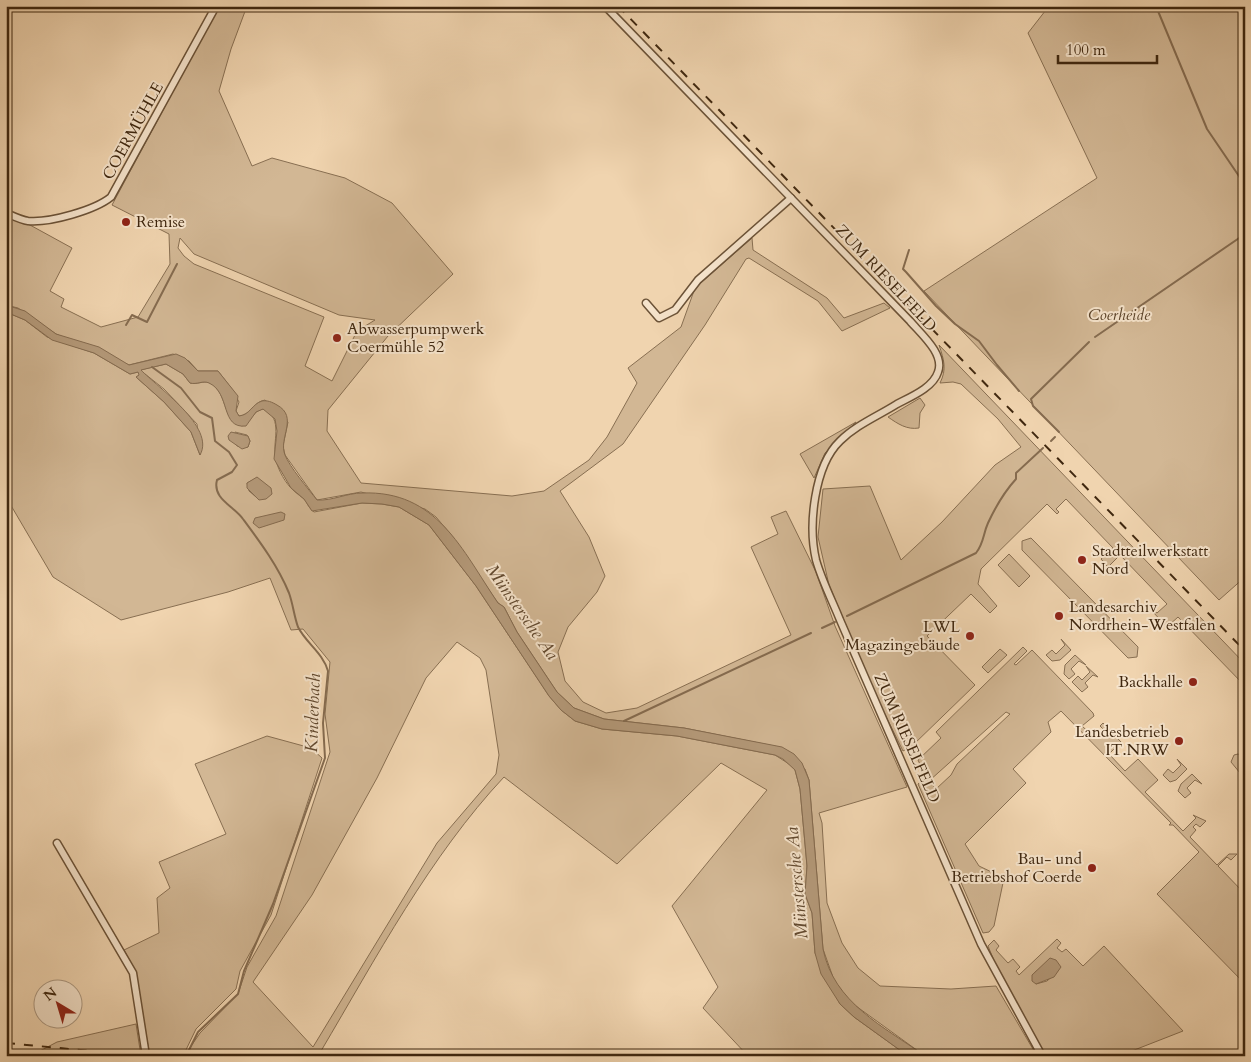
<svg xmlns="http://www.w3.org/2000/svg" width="1251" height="1062" font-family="Cardo,serif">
<rect width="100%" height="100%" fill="#f0d4af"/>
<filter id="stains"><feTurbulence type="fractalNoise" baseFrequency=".004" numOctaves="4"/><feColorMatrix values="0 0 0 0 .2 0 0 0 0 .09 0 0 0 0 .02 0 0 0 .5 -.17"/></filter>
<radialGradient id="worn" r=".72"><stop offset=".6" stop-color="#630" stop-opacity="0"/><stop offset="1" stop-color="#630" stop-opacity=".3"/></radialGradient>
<g fill="#d2b794" stroke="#886f52" fill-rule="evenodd">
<path d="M219,6h28l-16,43 -12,42 33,75 20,-8 73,20 47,25 61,71 -65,62 -60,74 -1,21 34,52 151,13 32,-5 45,-31 18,-23 30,-54 -9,-15 53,-41 14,-39 57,-50 1,12 74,48 17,20 40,-15 6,5 -48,23 -24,-30 -69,-43 -3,1 -41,66 -82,119 -63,47 29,46 16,39 -8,16 -29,35 -10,25 7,29 18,21 23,11 31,-5 154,-73 -40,-88 27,-13 -7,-17 15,-6 30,61 19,54 72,161 -88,26 3,10 5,80 15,40 16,25 22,18 71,3 45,-3 41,70h-112l-76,-55 -15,-21 -11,-31 -14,-169 -4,-11 -26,-22 -95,-19 -80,-9 -30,-11 -17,-16 -40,-60 -13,-25 -6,-4 -46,-67 -16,-19 -11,-8 -64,-17 -44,8 -32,-45 -2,-9 5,-24 -23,-22c-12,2 -14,15 -26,16l-3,-5 3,-9 -7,-13 -14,-18h-20l-9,-10 -16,-7 -44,11 -73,-31 -38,-26 -12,-3v-88l24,8 42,23 -22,43 14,8 -3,8 40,20 37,-10 32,-53 -1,-30 -57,-29zM180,238l14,16 145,61 36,5 -18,11 -25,50 -27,-15 19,-49 -130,-53 -10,-8 -6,-8z"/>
<polygon points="1049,6 1245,6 1245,577 1219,600 924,291 1097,178 1028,33"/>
<path d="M6,312l19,8 22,17 47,16 36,21 8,-2 2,3 -4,2 28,25 27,30 9,23 -3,-31 -33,-35 -24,-19 26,-6 17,10 7,9c7,2 14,-3 20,0 19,11 11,37 32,43 10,-4 10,-15 21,-17 22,9 8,34 13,51 2,10 10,24 17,30 4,4 9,7 12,10 3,5 4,8 9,12l48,-9 20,1 17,3 30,18 47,61 73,110 12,14 14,11 27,8 75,7 98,19 14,9 6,6 5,19 7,77 -2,28 7,19 3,40 25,51 14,13 54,39h-160l-45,-48 15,-21 -46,-81 95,-116 -46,-27 -104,101 -113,-87c-74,79 -128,181 -183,274l2,5 -138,-1 15,-22 38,-39 9,-27 29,-51 54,-164 -5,-38 5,-52 -27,-33 -12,1 -21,-52 -42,14 -107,28 -68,-43 -47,-80zM235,432l12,3 3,6 -2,6 -11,-1 -2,-3zM257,478l6,6 5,2 -12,11 -7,-6 -2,-8zM457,642l23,16 6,12 13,85 -3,19 -59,69 -124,204 -60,-65 59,-87 65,-117 49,-100z"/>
<path d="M939,345l306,319v22l-67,-69 -11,10 -15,-16 1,-1 4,3 10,-9 -47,-49 -12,12 -7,-8 12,-11 -47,-49 -10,10 3,3 -2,2 -10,-10 -66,65 -3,15 19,22 -7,7 -19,-19 -44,42 48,49 -63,61 -9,5 -26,-53 -48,-113 -11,-48 5,-48 47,-3 31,74 41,-38 53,-57 26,-18 -23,-28 -37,-35 -8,-2 -13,1c7,-14 4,-23 -1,-38z"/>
<path d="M920,398l5,7 -5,8 -1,15c-12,2 -21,-4 -31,-11z"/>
<polygon points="856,422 825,453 814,478 800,454"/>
<polygon points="1031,538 1138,647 1137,657 1128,658 1022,550 1022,541"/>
<polygon points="1009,554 1030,576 1019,587 998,565"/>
<polygon points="1061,639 1071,650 1060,660 1052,661 1046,655 1052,650 1056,654 1065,645"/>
<path d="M1023,647l4,4 -13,13 2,1 16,-15 61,63 1,3 -12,10 13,12 9,-8 -4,-4 3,-3 18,19 -12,12 16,17 13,-12 20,21 -13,12 38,39 13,-13 -3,-3 13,6 -6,6 -4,-3 -3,3 3,3 -6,7 27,28 12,-11h8l-6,6 -4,-3 -9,9 27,28v90l-88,-90 42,-42 -26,-27h-4l2,-2 -110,-112 -13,11 3,10 -38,37 13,14 -61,61 14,22 25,12 -10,48 -5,6 -6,1 -65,-149 8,-7 -8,-17 23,-22 -5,-6zM1006,712l4,2 -53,50 -6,11 -15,14 -7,-8z"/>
<polygon points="1000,649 1007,655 988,673 982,667"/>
<polygon points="1075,655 1086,665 1079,661 1071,669 1075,674 1069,679 1064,674 1065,665"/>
<polygon points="1086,666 1098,677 1093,675 1085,683 1088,687 1082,692 1072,682 1078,676 1082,680 1090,672"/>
<polygon points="267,736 311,748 322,758 271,915 240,971 236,989 196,1029 184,1054 149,1052 136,972 124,950 159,933 157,898 170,888 159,862 226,834 195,764"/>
<polygon points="1238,754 1245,757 1245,779 1231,762 1234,755"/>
<polygon points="1177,759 1187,769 1176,780 1170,782 1163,775 1168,769 1173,773 1181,765"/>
<polygon points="1192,774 1202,784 1195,780 1187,788 1191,793 1185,798 1178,791 1181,784"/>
<path d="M1057,939l4,4 -4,5 5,4 4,-3 17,17 21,-20 79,85 -64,25h-73l-49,-88 -9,-22 6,-6 5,6 -3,4 12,13 5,-4 7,8 -4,4 3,4zM1040,969l18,2 -11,10 -11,3 -1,-12z"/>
<polygon points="136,1024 141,1056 6,1056 6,1050 38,1052 57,1042"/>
</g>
<g fill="#b49979" stroke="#856b4f">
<path d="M6,305l19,6 31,23 43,13 30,18 47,-11 9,4 13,13h20l20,25 -2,15 3,5c11,-1 13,-12 23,-15 5,-1 10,1 15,4 22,12 1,33 8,50 4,11 24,35 32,45 15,1 30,-7 45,-7 75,-3 100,57 136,110l6,4 13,25 40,60 17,16 30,11 80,9 98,19 12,7 8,9 7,17 14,169c11,54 60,77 102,107h-17l-54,-39 -14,-13 -19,-30 -6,-21 -3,-40 -7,-19 2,-28 -7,-77 -5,-19 -12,-11 -8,-4 -98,-19 -75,-7 -27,-8 -14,-11 -12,-14 -73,-110 -47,-61 -30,-18 -17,-3 -20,-1 -50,8 -8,-12 -13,-11 -17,-29 3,-28 -2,-12 -12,-10 -7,3 -10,14c-26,3 -15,-33 -37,-43 -6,-3 -12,2 -19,0l-7,-9 -17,-10 -25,6c16,17 75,57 59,85l-9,-23 -27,-30 -28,-25 3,-2 -1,-3 -8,2 -36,-21 -42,-13 -27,-20 -19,-8z"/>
<polygon points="231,432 248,436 250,441 248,447 242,449 229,440 228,436"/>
<polygon points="257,477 271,488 272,494 266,499 259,500 247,488 247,483"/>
<polygon points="281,512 285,514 284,520 259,528 253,523 255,518"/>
<polygon points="1050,958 1056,960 1061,967 1054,977 1036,984 1032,981 1032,975"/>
</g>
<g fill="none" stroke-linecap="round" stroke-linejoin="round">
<g stroke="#856b4f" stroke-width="2">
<polyline points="1158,11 1207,129 1245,185"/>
<polyline points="909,250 903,269 906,272 936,306 955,324 979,341 997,365 1019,391"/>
<polyline points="126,325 132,315 147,322 177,264"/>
<polyline points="1095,337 1245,234"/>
<path d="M152,367l29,21 19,24 12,6 3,23 14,11 8,13 -5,7 -15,8c-5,19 17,26 26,39 17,23 35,47 46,74 4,11 5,23 9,34 8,16 25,26 30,44l-5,52 2,35 -52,146 -29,67 -6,23 -40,38 -10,20"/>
<polyline points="1059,432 1033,406 1031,399 1089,342"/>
<polyline points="1051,441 1055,437"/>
<path d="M847,616l129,-63c8,-10 7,-19 12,-30 7,-15 17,-32 28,-44v-6l27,-25"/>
<polyline points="822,628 835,622"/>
<polyline points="624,721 811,633"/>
</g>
<defs>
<g id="minor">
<path d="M605,6l305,315c11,13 35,33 28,51 -5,16 -28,25 -41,32 -19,12 -41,21 -57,37 -26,25 -32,85 -24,119 6,21 16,40 24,60l141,324 61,112"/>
<path d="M6,213c7,3 15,7 22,8 22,2 67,-11 83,-24l105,-191"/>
<polyline points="646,303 659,318 675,310 698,280 791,198"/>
<polyline points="57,843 133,973 146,1056"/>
</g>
</defs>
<use href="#minor" stroke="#6b5237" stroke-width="9"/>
<use href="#minor" stroke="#f5e3cb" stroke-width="6"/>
<g stroke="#3f270f" stroke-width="2" stroke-dasharray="9 9" stroke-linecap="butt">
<polyline points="618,6 1245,651"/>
<polyline points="6,1043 144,1056"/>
</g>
</g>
<g fill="#8f2418" stroke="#f5e3cb" stroke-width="2">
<circle cx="126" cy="222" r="5"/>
<circle cx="337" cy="338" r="5"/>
<circle cx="1082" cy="560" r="5"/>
<circle cx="1059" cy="616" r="5"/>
<circle cx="970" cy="636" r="5"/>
<circle cx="1193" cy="682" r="5"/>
<circle cx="1179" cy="741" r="5"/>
<circle cx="1092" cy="868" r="5"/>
</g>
<g text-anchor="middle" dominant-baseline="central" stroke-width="4" stroke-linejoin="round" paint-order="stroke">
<g font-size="16" fill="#3f270f" stroke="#f5e3cb">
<text transform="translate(133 131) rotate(-61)">COERMÜHLE</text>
<text transform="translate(886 278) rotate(47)">ZUM RIESELFELD</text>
<text transform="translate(907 738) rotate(66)">ZUM RIESELFELD</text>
</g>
<g font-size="16" fill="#3f270f" stroke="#f5e3cb" text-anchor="start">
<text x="136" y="222">Remise</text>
<text x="347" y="329">Abwasserpumpwerk<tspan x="347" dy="18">Coermühle 52</tspan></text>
<text x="1092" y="551">Stadtteilwerkstatt<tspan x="1092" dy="18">Nord</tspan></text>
<text x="1069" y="607">Landesarchiv<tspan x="1069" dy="18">Nordrhein-Westfalen</tspan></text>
<text x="960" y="627" text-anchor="end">LWL<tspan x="960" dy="18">Magazingebäude</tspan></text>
<text x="1183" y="682" text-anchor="end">Backhalle</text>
<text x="1169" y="732" text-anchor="end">Landesbetrieb<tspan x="1169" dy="18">IT.NRW</tspan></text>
<text x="1082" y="859" text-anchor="end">Bau- und<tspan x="1082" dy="18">Betriebshof Coerde</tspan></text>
</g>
<g font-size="16" font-style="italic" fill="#5c442a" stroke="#f5e3cb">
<text x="1119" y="315">Coerheide</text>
</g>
<g font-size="18" font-style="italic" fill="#62492f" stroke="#f5e3cb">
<text transform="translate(522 612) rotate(55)">Münstersche Aa</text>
<text transform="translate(313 713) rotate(-88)">Kinderbach</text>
<text transform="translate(797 883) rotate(-95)">Münstersche Aa</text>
</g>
</g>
<rect width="1251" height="1062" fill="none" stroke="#f0d4af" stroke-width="25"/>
<rect x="8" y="8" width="1236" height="1047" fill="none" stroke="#3f270f" stroke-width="2.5"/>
<rect x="12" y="12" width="1226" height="1037" fill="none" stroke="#3f270f"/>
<g transform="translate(58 1004) rotate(322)"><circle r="24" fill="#f5e3cb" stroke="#ac9880"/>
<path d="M0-4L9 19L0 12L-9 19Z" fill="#8f2418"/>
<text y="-8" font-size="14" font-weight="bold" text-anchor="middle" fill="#3f270f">N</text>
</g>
<path d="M1058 55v8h99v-8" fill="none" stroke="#3f270f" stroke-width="2.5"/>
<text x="1066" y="55" font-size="15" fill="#3f270f" stroke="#f5e3cb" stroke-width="4" paint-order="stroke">100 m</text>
<rect width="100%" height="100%" filter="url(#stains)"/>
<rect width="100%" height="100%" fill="url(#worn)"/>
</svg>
